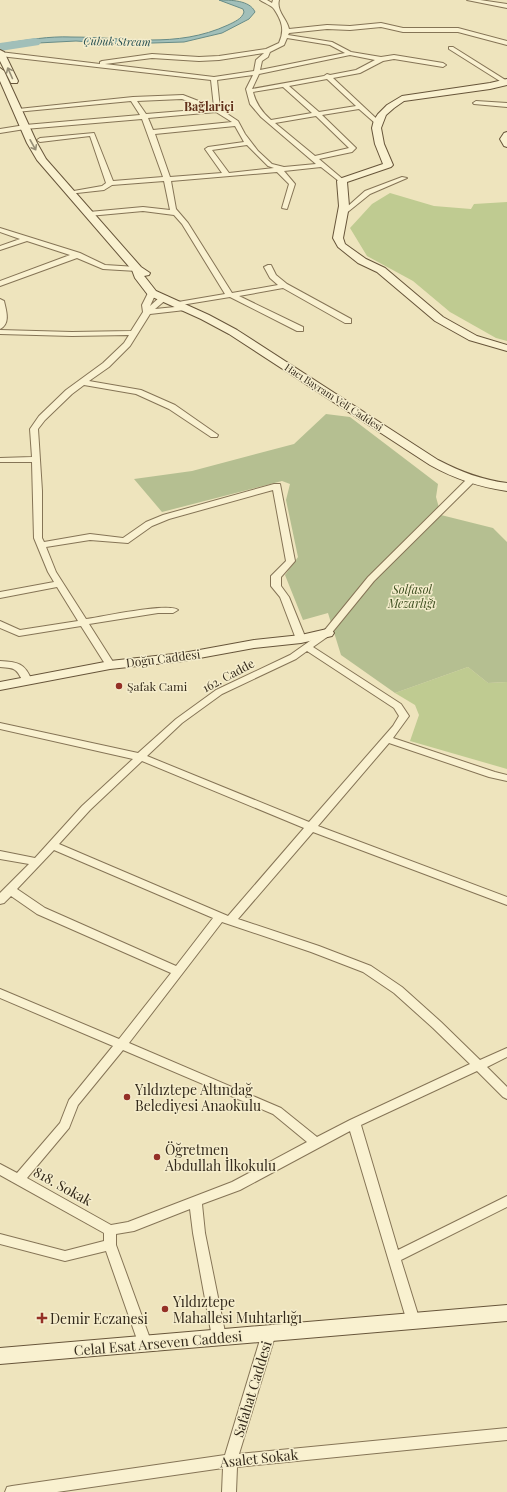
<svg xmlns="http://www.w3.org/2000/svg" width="507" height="1492" font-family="'Playfair Display',serif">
<rect width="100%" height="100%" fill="#eee4bd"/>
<g fill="#bfcb91">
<polygon points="390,193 434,206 471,209 474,204 507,202 507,341 496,338 450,312 413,281 367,256 350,228 372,204"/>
<polygon points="468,667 488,683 507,682 507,769 410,741 419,715 415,705 395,693"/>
</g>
<polygon fill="#b5bf91" points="326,414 350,417 438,484 436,497 441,515 493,528 507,542 507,682 488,683 468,667 395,693 341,655 328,613 303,620 285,575 298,557 286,500 290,484 282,481 162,512 134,479 192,471 294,444"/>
<path fill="#a1bfb9" stroke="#688c87" d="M219,0c11,0 31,0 36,12l-6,7 -27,14 -38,9 -63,2 -45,-3 -38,2 -30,5 -1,-5c21,-3 42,-7 64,-6 54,0 105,12 157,-12 6,-3 14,-6 16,-13l-1,-3z"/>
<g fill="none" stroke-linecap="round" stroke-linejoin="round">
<polygon fill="#a1bfb9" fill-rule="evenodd" points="35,38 39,39 41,42 39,45 0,51 0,43"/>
<defs>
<g id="street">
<path d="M260,0h7l5,3 1,-3h6c-3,11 8,19 10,29l38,-4 23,1 31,-3 22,5h55l49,13v4l-49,-13h-55l-22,-5 -31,3 -23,-1 -38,4 -1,2 44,7 19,10 30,5 13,-2 49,8 3,2 -3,2 -49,-8 -11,2 -23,12 -27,5 47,44 -5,1 -16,-14 -37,6 34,33 -4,4 -33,7 26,22 -5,1 -19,-15 -37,4 11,13 -8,25 -5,-1 7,-24 -12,-12 -106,9 5,28 12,14 44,70 46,-8 -8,-7 -6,-11 4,-2h3l5,10 11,9 64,35v4h-6l-62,-35 -44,8 64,31v4h-6l-67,-34 -55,9 -1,-2 4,-2 47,-8 -43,-70 -8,-9 -31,-4 -54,5 -3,-2 3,-2 54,-5 27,3 -6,-29 -52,4 -8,5 -36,4v-2l34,-6 4,-3 -16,-47 -50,6 -3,-2 3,-2 54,-5 19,48 50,-4 -21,-58 -117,10 -25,4v-4l25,-4 115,-10 -9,-14 -115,11v-2l2,-1 115,-12 50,-2 31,12 -3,-27 -211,-24v-4l100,12v-2l2,-1 50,-7 47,3 20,-1 47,-7 13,-6c6,-13 3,-22 -5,-34 -3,-4 -10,-6 -14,-9zM287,38l43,7 15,8 -85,17 2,-9 6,-4 2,-5 14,-7zM264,53l-8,7 -2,11 -40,6 -109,-13 47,-6 47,3 20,-1zM350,55l25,5 -19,10 -26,5 -3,-1 -3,2 -72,13 7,-15zM253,75l-7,14 4,15 11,13 55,47 -32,3 -12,-3 -14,-13 -13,-17 -7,-13 -18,-12 -3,-29zM327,79l29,27 -37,6 -30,-26zM283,87l29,26 -41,7c-9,-8 -15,-16 -18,-28zM182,99l26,10 -62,5 -9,-13zM216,112l16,10 -79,8 -5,-12zM316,116l33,32 -34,8 -40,-33zM235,126l9,16 -36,5 -3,2 17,24 -52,4 -15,-43zM247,145l21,21 6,2 -45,5 -17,-23z"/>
<polygon points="467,0 480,0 507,4 507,8"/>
<polygon points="449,47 453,47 507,81 507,83 503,83 449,49"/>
<polygon points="476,101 507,103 507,107 474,104 473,103"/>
<polygon points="402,177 407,178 370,194 344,215 339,214 365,191"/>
<polygon points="0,228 80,253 105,265 137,267 141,269 137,271 103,269 77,258 0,286 0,281 70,255 27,241 0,250 0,246 20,239 0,232"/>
<path d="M149,291h3l4,2 -6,13 11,-10h6l1,2 -13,11 30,-3 4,2 -4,2 -35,4 -20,32 -21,21 -20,14 52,9 34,15 43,30 -1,2h-6l-42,-28 -33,-15 -52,-9 -12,9 -27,26 -7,9 4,62v47l2,4 46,-8 33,4 23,-16 17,-7 111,-31h6l15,77 -14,16v9l8,11 17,42 -2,2h-6l-2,-2 -16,-42 -9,-11v-10l15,-15 -13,-71 -104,29 -17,7 -24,17 -38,-3 -44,7 10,25 30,47c14,-2 84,-17 92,-9l-5,3h-15l-69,11 26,41 -2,2h-6l-26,-41 -62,10 -19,-8v-7l20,9 58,-9 -21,-34 -57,11v-6l54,-10 -6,-10 -14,-34 -2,-76h-32v-4l32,-1 -2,-28 9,-13 27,-26 37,-27 21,-20 5,-8 -57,1 -72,-2v-4l72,2 59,-1 12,-19 -1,-7z"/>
<path d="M0,299l4,2c2,9 7,23 -4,28z"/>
<path d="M471,477l3,1 1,2 -1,2 -100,99 -44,54 -17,12 88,57 8,12 -16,22 102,34 12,3v6l-18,-4 -100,-34 -71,83 189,71v8l-194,-73 -75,87 81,27 52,20 31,21 39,35 39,38 27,-12v9l-20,10 20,20v12l-4,-2 -26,-26 -116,54 37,125 109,-54v11l-106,53 19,61 -2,4 -5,2 -5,-2 -58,-194 -110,59 -38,14 3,29 21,104 -2,4 -5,2 -5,-2 -2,-4 -19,-104 -3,-24 -56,22 -18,3v11l36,99 -2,4 -5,2 -5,-2 -34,-97 -41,10 -65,-17v-10l65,17 39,-10v-8l-104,-58v-11l17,9 43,-50 9,-23 44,-54 -113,-48v-9l119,50 52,-66 -134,-59 -26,-18 -7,7 -4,1v-11l29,-29 -29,-5v-8l35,7 47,-52 51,-47 -133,-30v-6l138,30 38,-34 40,-29 74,-35 34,-24 44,-54 100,-99zM307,651l87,57 5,8 -6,10 -84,96 -162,-66 35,-33 40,-29 74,-35zM142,761l162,67 -76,88 -169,-72 31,-34zM54,850l159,68 -37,48 -131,-58 -28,-19zM222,922l89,30 52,20 31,21 39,35 37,36 -120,56 -33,17 -36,-29 -152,-65zM123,1050l150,64 34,28 -75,40 -104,40 -17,3 -84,-47 42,-50 9,-23z"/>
<path d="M0,661c18,1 25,2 32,20l-5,3 -3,-1c-8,-14 -7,-15 -24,-16z"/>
<polygon points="269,1327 274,1329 276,1333 239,1454 507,1428 507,1440 237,1467 236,1492 222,1492 223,1468 57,1492 5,1492 7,1487 12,1486 225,1455 262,1333 264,1329"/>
</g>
<g id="secondary">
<polygon points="0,50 4,52 18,81 17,83 11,83 0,61"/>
<path d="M0,68l4,3 33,72 9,16 95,108 9,6 -1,2 -5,1 1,1 11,14 53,24 28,15 201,130c23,12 44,20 69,23v8c-28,-4 -52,-12 -77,-26l-201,-131 -28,-15 -53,-24 -13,-17 -3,-8 -95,-110 -10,-17 -27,-62z"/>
<polygon points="507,79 507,85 490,89 404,101 394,108 386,115 381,128 384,144 393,165 391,167 347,182 349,206 343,238 345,244 366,259 385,268 443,317 477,336 507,345 507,351 469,340 435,321 377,272 358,263 338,247 333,238 339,206 337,181 339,179 383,164 375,144 372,128 374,120 378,114 387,105 402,96 490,83"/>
<polygon points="507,132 507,147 504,146 500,139 504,133"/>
<polygon points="327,629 332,630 334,633 332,636 301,643 254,648 183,661 110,669 0,690 0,682 110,661 183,653 254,640 301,635"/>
<polygon points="507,1305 507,1321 0,1364 0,1348"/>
</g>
</defs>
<use href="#street" stroke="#857456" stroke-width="2"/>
<use href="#secondary" stroke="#67553a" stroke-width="2"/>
<use href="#street" fill="#f9f1d0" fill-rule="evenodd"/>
<use href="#secondary" fill="#f9f1d0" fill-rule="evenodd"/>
</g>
<defs><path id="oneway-shaft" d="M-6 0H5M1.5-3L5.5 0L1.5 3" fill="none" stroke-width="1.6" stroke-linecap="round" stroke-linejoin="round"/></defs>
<g stroke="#968e76">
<use href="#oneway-shaft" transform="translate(10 73) rotate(-114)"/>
<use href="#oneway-shaft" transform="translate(33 145) rotate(61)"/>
</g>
<g fill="#943026" stroke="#f5edcc" stroke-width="1.5">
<circle cx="119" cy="686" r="4"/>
<circle cx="127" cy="1097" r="4"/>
<circle cx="157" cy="1157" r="4"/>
<circle cx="165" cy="1309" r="4"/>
<path d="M40 1312h4v4h4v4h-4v4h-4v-4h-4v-4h4z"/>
</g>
<g text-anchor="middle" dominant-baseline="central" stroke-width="3" stroke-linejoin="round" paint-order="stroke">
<g font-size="10" fill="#342a1b" stroke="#f5edcc">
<text transform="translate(334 397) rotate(33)">Hacı Bayram Veli Caddesi</text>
</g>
<g font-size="11" font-style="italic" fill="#2a5354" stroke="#f5edcc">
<text transform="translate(117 41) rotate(1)">Çubuk Stream</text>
</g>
<g font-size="12" font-weight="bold" fill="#61301a" stroke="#f5edcc">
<text x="209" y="106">Bağlariçi</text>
</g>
<g font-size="12" font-style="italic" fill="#405122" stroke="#f5edcc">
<text x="412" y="589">Solfasol<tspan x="412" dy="14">Mezarlığı</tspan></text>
</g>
<g font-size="12" fill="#342a1b" stroke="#f5edcc">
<text transform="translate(163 658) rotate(-7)">Doğu Caddesi</text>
<text transform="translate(228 675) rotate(-28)">162. Cadde</text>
</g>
<g font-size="12" fill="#342a1b" stroke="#f5edcc" text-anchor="start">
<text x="127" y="686">Şafak Cami</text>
</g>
<g font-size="14" fill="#342a1b" stroke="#f5edcc" text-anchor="start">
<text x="135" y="1089">Yıldıztepe Altındağ<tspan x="135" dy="16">Belediyesi Anaokulu</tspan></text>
<text x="165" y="1149">Öğretmen<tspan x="165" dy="16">Abdullah İlkokulu</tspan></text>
<text x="173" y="1301">Yıldıztepe<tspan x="173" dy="16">Mahallesi Muhtarlığı</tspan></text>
<text x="50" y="1318">Demir Eczanesi</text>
</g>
<g font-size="14" fill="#342a1b" stroke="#f5edcc">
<text transform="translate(63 1186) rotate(29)">818. Sokak</text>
<text transform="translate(158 1343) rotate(-5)">Celal Esat Arseven Caddesi</text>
<text transform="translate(252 1389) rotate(-73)">Safahat Caddesi</text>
<text transform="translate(259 1458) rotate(-6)">Asalet Sokak</text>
</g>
</g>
</svg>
